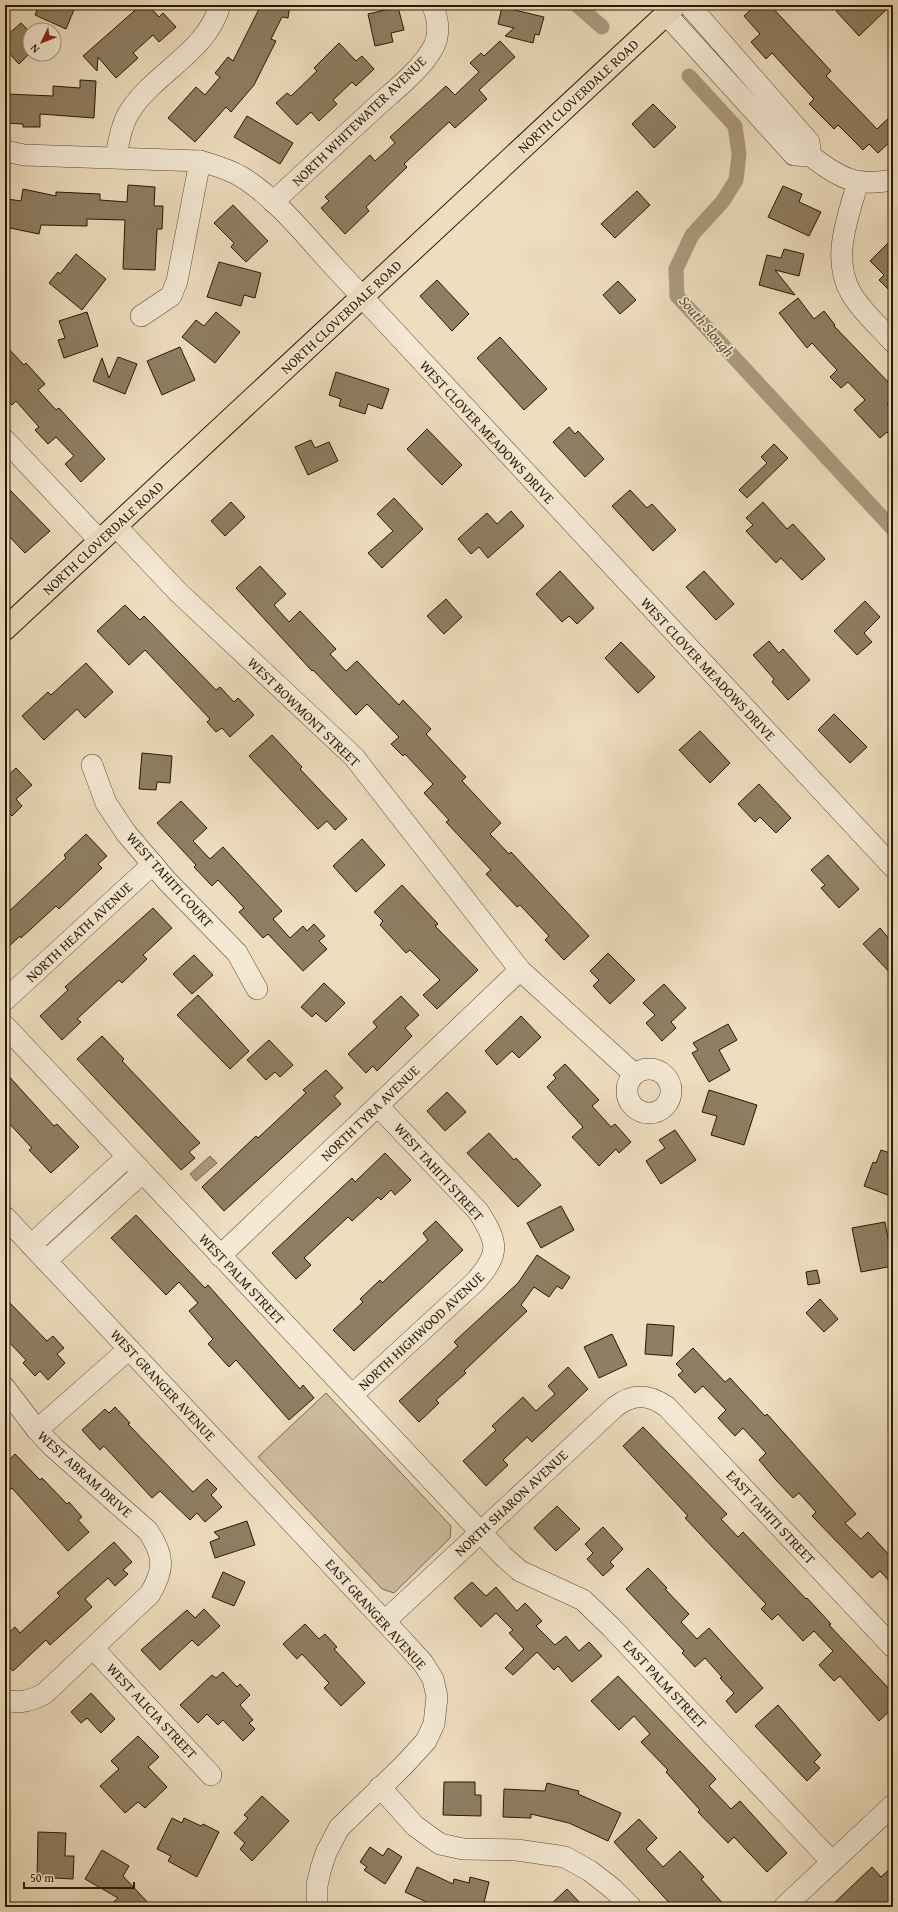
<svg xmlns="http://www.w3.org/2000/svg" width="898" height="1912" font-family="'Gentium Book Plus',serif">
<rect width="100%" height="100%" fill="#eeddbe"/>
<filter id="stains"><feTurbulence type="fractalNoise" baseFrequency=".005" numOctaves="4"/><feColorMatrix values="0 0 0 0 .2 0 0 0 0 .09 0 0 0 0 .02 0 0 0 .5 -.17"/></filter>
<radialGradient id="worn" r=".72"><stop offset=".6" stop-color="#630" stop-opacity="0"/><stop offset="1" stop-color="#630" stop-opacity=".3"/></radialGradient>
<polygon fill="#cdbc9e" stroke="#7b6a50" points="326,1393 451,1526 450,1538 394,1593 382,1589 258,1457"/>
<polygon fill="#ab9a7e" stroke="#77664c" points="210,1156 217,1163 196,1181 190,1174"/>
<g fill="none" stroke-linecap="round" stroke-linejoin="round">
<g stroke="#ab9a7e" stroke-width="15">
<polyline points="577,5 602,27"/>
<polyline points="689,76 735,126 739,154 736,180 723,201 692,235 676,269 677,296 893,529"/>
</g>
</g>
<g fill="#8f7e63" stroke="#291801">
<polygon points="39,5 76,5 66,29 35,15"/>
<polygon points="141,5 148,5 159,17 163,13 176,27 159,42 153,35 133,53 138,58 116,78 98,57 97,71 83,56"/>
<polygon points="259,5 290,5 288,18 282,17 271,39 276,41 254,85 231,112 226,107 195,142 168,118 196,87 205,95 220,77 215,73 228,57 233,61 258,11"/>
<polygon points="756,5 770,5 831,71 826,76 877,129 893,114 893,139 878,153 869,144 863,150 838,125 834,129 809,104 814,99 772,53 766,59 751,42 760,34 744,16"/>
<polygon points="843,5 891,5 859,36 836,11"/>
<polygon points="398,7 404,30 391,33 393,42 375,46 368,14"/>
<polygon points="502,7 544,17 539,35 535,34 533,43 505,36 514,28 498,24"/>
<polygon points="21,23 30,32 30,53 19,64 5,49 5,37"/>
<polygon points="500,41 515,57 479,90 487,99 455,128 449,122 404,164 407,167 366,207 369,211 345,234 321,208 329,201 325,197 370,155 375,161 395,143 390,137 446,86 455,95 479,72 470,63 481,53 484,56"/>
<polygon points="339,43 356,61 362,56 374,69 356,86 352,82 333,100 337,104 319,121 311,112 297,125 276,103 287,93 291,96 317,71 314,68"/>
<polygon points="80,80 96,81 94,118 40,114 40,127 23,127 23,124 5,123 6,94 53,96 53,86 80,88"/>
<polygon points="653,104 676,127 654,148 632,124"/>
<polygon points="247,116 293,143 280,164 234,137"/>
<polygon points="128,185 155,187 154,206 163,206 162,229 157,229 155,270 123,269 125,220 87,219 87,226 41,225 39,234 5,227 7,199 21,201 23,189 56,196 56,192 100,194 100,200 127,202"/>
<polygon points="783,186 802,194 799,202 821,212 809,236 768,217"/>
<polygon points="637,191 650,205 615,238 601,224"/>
<polygon points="233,205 268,241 246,262 231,247 234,243 214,223"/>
<polygon points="893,238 893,294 879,280 884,275 870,261"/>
<polygon points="784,249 804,254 799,276 775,270 795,295 759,285 767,255 781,258"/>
<polygon points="76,254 106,279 82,310 49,283 58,272 60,274"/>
<polygon points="219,262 261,273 255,298 244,295 241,306 207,297"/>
<polygon points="437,280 469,314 452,331 420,296"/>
<polygon points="618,281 636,300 620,314 603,295"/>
<polygon points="798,298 814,319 824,311 835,325 834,326 893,387 893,399 887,404 893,410 893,438 887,432 880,438 854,410 865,400 848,382 841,388 830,377 837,370 812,343 807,348 779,313"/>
<polygon points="87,312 98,346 64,358 58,340 65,338 59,321"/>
<polygon points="216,312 240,332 215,363 182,337 196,320 204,326"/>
<polygon points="500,337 547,389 524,410 477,358"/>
<polygon points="5,345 24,365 26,363 45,384 38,390 56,410 59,408 105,459 81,482 65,464 74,456 56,437 48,444 35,430 39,427 16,401 12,405 5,397"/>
<polygon points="180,347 195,380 162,395 147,361"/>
<polygon points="118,357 137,364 125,394 93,381 102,358 109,378"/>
<polygon points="336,372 389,389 382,409 368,404 365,414 339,406 341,399 329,395"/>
<polygon points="569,427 575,434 578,431 604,459 585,477 553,442"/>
<polygon points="427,429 462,465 442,485 407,449"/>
<polygon points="311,440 315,448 329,442 338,461 308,475 295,447"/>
<polygon points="774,444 788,458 747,498 739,490 767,463 761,457"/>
<polygon points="5,485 50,531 25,553 5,532"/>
<polygon points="630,490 647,508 652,504 676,530 653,551 612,506"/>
<polygon points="394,498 423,529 382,568 368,553 393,531 377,514"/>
<polygon points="231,502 245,517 225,536 211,521"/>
<polygon points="763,502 787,529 793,524 825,559 802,580 781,558 776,563 746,531 753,525 746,518"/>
<polygon points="511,511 524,526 488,558 479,547 471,554 458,539 487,513 497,524"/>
<polygon points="260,566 286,594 274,605 289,622 300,611 336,649 330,654 346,671 357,661 399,705 403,700 431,729 426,734 466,777 462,781 501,823 490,834 509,854 511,852 589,936 564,960 545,940 549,936 520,905 517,907 486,874 491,870 446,822 449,820 424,793 433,784 405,754 403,756 391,744 399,737 367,704 356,715 313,670 312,671 236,588"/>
<polygon points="560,571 594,608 577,624 569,616 562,622 536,594"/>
<polygon points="704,571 734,604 716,620 686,587"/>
<polygon points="446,599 462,617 444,634 427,616"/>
<polygon points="865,601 880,617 864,633 872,642 857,655 834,631"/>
<polygon points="125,605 140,620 144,616 216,690 220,687 234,702 238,698 254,715 230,737 222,728 216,732 207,722 210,719 145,650 129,665 97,631"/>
<polygon points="769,641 779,653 783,649 810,680 788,700 772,682 774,679 753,655"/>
<polygon points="621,642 655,677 638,693 605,658"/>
<polygon points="86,663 113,692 85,718 77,709 44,740 22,716 48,692 51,695"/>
<polygon points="834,714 867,747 850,763 818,730"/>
<polygon points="700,731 730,763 710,783 679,750"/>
<polygon points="272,735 302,767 300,769 347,819 335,830 327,821 318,829 249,756"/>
<polygon points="142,753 172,756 170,783 157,782 156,790 139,789"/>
<polygon points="16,768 32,785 16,799 22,806 12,816 5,809 5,778"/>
<polygon points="759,784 791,818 776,833 760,817 755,822 738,804"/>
<polygon points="181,801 207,828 193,841 210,859 223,847 282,911 273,919 290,938 303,926 307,931 314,924 325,936 319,941 327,949 303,971 268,934 263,938 239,912 244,908 218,880 212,886 194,867 196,865 157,823"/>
<polygon points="86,834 107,856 98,864 102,868 59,909 56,906 21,938 20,936 5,950 5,915 66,858 64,855"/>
<polygon points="362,839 385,865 356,892 333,866"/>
<polygon points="828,855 859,889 839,908 821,888 825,885 811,870"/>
<polygon points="402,885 438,924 435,926 478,970 437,1009 423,995 440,980 410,950 406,953 380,925 383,921 374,912"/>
<polygon points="153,908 172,928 143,955 147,959 122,983 119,980 77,1019 81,1022 62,1040 40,1016 68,990 65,987"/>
<polygon points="880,928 893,943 893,976 863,944"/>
<polygon points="608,953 635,980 610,1004 593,986 599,980 590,971"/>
<polygon points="194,955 213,975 192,994 173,974"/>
<polygon points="324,983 345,1003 326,1022 316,1013 312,1017 301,1007"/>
<polygon points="664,984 686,1008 671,1022 676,1028 662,1041 646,1023 655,1015 643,1003"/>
<polygon points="198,995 249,1051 230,1069 177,1015"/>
<polygon points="401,996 419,1015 405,1028 412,1036 377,1071 373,1066 366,1073 348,1054 377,1027 373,1022"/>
<polygon points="521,1016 541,1037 519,1058 512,1051 497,1065 485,1051"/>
<polygon points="728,1024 737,1040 719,1050 730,1070 709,1082 692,1053 698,1050 693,1043"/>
<polygon points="102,1036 124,1059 122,1061 200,1143 189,1152 195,1158 181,1170 77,1059"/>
<polygon points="269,1040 293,1065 280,1077 275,1072 266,1080 247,1060"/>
<polygon points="565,1064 599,1100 592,1106 611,1127 615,1124 631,1142 619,1153 616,1149 599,1166 572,1137 583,1127 547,1087 556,1078 553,1075"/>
<polygon points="326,1070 343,1088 334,1096 341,1104 224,1211 202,1187 256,1136 258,1138 306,1093 303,1090"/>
<polygon points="5,1072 54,1126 57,1124 79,1147 51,1173 29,1150 32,1148 5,1119"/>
<polygon points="709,1090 757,1105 744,1145 711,1135 717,1116 702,1112"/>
<polygon points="447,1092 466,1112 445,1131 427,1111"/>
<polygon points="675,1130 696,1160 661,1184 646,1161 665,1148 659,1140"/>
<polygon points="489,1133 514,1160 516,1158 541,1185 518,1207 467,1153"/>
<polygon points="881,1150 893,1154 893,1182 888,1195 864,1186 873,1162 876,1163"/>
<polygon points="385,1153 411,1180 395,1195 391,1190 381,1200 378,1197 352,1221 348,1217 304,1258 311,1265 296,1279 272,1253 352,1178 355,1182"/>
<polygon points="561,1206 574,1230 541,1248 527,1223"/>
<polygon points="136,1215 205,1288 208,1285 300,1389 303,1385 314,1398 289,1420 236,1360 229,1367 208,1344 213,1339 189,1311 198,1303 179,1282 166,1295 111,1238"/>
<polygon points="436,1221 463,1250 354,1351 333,1330 363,1302 360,1299 380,1280 382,1283 428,1240 423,1233"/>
<polygon points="885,1222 893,1266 861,1272 852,1228"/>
<polygon points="537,1255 570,1277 562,1289 557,1286 549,1297 534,1287 521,1305 527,1311 464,1371 466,1373 436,1400 439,1403 419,1422 399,1401 458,1346 454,1342 518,1283"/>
<polygon points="817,1270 820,1283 808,1285 806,1272"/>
<polygon points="5,1298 47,1341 53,1336 64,1348 57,1354 65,1363 48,1380 40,1371 35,1376 23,1363 26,1360 5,1338"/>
<polygon points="820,1299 838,1319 824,1332 806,1313"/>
<polygon points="647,1324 674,1326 672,1356 645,1354"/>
<polygon points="612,1334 627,1365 599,1378 584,1347"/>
<polygon points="693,1348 725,1382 730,1378 765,1416 767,1414 856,1514 845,1523 861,1539 868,1532 893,1559 893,1585 880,1571 872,1578 812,1516 816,1512 799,1493 793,1498 775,1479 759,1460 766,1453 743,1428 735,1436 718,1418 726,1410 703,1386 695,1393 678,1375 683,1371 676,1364"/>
<polygon points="568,1367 588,1389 532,1442 527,1437 503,1460 508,1465 486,1486 463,1461 496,1430 492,1426 523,1397 536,1411 555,1394 548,1386"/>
<polygon points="115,1407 130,1423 128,1424 193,1492 207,1479 217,1489 211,1495 222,1507 205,1522 197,1513 190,1520 160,1491 152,1498 104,1446 100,1450 82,1430 105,1409 109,1413"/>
<polygon points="643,1427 727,1514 721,1519 738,1537 743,1532 806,1599 807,1598 831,1624 829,1625 893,1693 893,1708 879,1721 840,1676 834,1681 819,1665 833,1651 814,1631 803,1641 778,1614 772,1620 761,1609 766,1604 685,1518 688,1516 623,1446"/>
<polygon points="15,1454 40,1480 42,1478 67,1504 69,1502 82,1517 78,1520 89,1532 68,1551 12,1488 5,1494 5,1464"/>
<polygon points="557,1506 580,1529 556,1551 534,1528"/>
<polygon points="247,1521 255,1545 215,1558 210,1542 220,1538 214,1532"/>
<polygon points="603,1527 623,1549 610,1562 614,1566 603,1576 587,1559 593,1553 585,1544"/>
<polygon points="114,1542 132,1562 123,1570 128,1574 115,1586 108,1578 85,1599 92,1607 50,1645 46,1640 13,1671 5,1663 5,1636 15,1627 20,1633 60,1596 57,1593"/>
<polygon points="648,1568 667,1588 665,1589 689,1614 681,1622 697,1639 709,1628 763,1688 736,1713 726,1701 734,1693 720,1678 722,1677 705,1658 695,1667 682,1653 684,1651 626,1589"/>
<polygon points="223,1572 245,1582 234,1606 212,1597"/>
<polygon points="472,1582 486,1596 496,1587 517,1611 525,1603 542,1621 536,1626 555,1645 566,1636 579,1651 589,1642 602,1656 572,1682 558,1666 554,1670 537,1652 513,1675 505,1668 524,1649 509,1633 513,1630 496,1613 481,1627 454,1598"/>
<polygon points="204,1609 220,1626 198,1646 192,1640 160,1670 141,1650 187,1610 195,1618"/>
<polygon points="305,1624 319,1639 325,1634 337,1647 334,1649 365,1683 341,1706 324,1688 329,1683 302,1654 297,1659 283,1644"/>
<polygon points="223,1672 237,1687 240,1684 250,1695 240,1705 253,1720 249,1723 255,1729 243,1741 223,1720 218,1725 207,1714 198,1723 180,1705 212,1675 216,1678"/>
<polygon points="618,1676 716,1779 709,1786 731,1809 740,1801 787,1853 767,1872 734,1837 728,1843 698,1812 700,1810 666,1772 668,1770 641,1742 650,1734 634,1716 619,1730 591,1701"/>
<polygon points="91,1693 115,1719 101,1733 87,1718 81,1723 71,1712"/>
<polygon points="778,1705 821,1755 814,1762 820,1768 807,1781 755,1726"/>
<polygon points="138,1736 159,1757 148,1767 167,1787 145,1808 138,1802 125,1813 100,1786 119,1769 111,1761"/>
<polygon points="444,1782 475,1782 475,1795 481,1795 481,1816 443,1815"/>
<polygon points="547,1783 579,1791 578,1794 621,1813 608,1841 569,1823 531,1814 531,1818 503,1817 504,1789 545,1791"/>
<polygon points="262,1796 289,1821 252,1861 240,1849 245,1843 234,1833 248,1818 244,1815"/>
<polygon points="172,1818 182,1823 184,1818 201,1826 203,1824 219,1832 197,1877 168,1861 171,1856 157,1849"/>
<polygon points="639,1819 657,1838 646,1849 663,1867 680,1851 704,1877 701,1879 726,1907 673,1907 614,1842"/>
<polygon points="38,1832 66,1833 65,1856 74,1856 73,1879 37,1877"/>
<polygon points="370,1847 383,1856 388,1848 402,1857 385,1884 364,1870 367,1867 360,1862"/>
<polygon points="102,1850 129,1866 123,1876 152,1907 108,1907 118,1898 85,1879"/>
<polygon points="893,1866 893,1898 884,1907 830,1907 872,1867 881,1877"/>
<polygon points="417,1867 453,1884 454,1879 469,1883 470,1877 489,1882 483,1907 453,1907 436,1903 435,1906 405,1892"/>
<polygon points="567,1889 584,1907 548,1907"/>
</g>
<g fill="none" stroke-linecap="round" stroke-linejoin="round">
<defs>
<g id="minor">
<polyline points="666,14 794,155 811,156 809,142 689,5"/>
<path d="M5,151l19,4 176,6c14,4 28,8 40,15 36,21 70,65 99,96l554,595"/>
<path d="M811,156c28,22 45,31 82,24"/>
<path d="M116,157c3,-16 5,-32 14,-46 25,-39 77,-59 90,-106"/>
<path d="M858,182c-10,35 -27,76 -7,111 10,18 28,33 42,49"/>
<path d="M273,202c35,-32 69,-64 104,-96 18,-16 46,-38 57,-60 6,-13 4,-28 -2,-41"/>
<polyline points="141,316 171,296 177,281 200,161"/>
<polyline points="5,440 100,541"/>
<polyline points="116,526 177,591 354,757 520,970 634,1074"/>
<polyline points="92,765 106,803 126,833 167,881 237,953 257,989"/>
<polyline points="5,1000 153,864"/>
<polyline points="5,1026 503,1556 520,1571 583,1600 611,1627 832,1862"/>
<circle cx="649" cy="1091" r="22"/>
<polyline points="5,1217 403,1641 423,1663 433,1679 437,1697 434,1724 426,1741 403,1766 339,1828 326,1853 321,1868 317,1885 317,1907"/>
<polyline points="31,1245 127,1157"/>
<polyline points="220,1256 520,970"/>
<polyline points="46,1261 142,1173"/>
<path d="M5,1388l32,42 16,17 95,84c16,24 17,38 2,63l-106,100c-14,7 -24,10 -39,6"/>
<path d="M352,1395l123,-113c26,-29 23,-40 3,-71l-100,-105"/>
<polyline points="37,1430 129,1349"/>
<path d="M385,1621l230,-214c18,-14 34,-13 52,0l226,240"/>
<polyline points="93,1648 211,1775"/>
<polyline points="380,1787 415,1826 440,1844 463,1849 517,1850 565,1857 590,1871 613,1889 631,1907"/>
<polyline points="784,1907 893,1805"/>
</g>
<polyline id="major" points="5,629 676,5"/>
</defs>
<use href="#minor" stroke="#5a4930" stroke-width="22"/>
<use href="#major" stroke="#291801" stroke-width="24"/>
<use href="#minor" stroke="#f4e9d5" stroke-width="21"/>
<use href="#major" stroke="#eeddbe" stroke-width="22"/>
</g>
<g text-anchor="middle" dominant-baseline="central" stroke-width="3.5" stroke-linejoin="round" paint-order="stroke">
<g font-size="14" fill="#291801" stroke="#f4e9d5">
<text transform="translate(578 96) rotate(-43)">NORTH CLOVERDALE ROAD</text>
<text transform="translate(359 121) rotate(-44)">NORTH WHITEWATER AVENUE</text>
<text transform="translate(341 317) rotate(-43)">NORTH CLOVERDALE ROAD</text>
<text transform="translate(487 432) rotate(47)">WEST CLOVER MEADOWS DRIVE</text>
<text transform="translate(103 538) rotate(-43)">NORTH CLOVERDALE ROAD</text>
<text transform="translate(708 669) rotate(47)">WEST CLOVER MEADOWS DRIVE</text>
<text transform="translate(304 712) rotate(44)">WEST BOWMONT STREET</text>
<text transform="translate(170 880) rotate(48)">WEST TAHITI COURT</text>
<text transform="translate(79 932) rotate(-43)">NORTH HEATH AVENUE</text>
<text transform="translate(370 1113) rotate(-44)">NORTH TYRA AVENUE</text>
<text transform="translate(439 1172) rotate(48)">WEST TAHITI STREET</text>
<text transform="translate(242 1279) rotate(47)">WEST PALM STREET</text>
<text transform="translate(421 1331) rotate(-43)">NORTH HIGHWOOD AVENUE</text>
<text transform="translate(163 1385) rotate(47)">WEST GRANGER AVENUE</text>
<text transform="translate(85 1474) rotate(42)">WEST ABRAM DRIVE</text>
<text transform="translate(511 1503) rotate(-43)">NORTH SHARON AVENUE</text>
<text transform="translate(771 1517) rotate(47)">EAST TAHITI STREET</text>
<text transform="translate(376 1614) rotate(48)">EAST GRANGER AVENUE</text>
<text transform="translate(665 1684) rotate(47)">EAST PALM STREET</text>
<text transform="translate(152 1711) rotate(47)">WEST ALICIA STREET</text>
</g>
<g font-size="15" font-style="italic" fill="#5d4c33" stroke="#f4e9d5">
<text transform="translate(707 326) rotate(49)">South Slough</text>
</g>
</g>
<rect width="898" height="1912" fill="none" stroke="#eeddbe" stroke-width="20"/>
<rect x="6" y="6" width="886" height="1900" fill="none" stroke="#291801" stroke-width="2"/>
<rect x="10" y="10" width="878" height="1892" fill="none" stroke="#291801"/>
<g transform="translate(42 42) rotate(227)"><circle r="19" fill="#f4e9d5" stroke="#a39580"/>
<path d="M0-3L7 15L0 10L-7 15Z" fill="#8f2418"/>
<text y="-6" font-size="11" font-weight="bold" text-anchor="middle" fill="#291801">N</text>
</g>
<path d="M24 1882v6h110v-6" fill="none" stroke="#291801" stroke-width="2"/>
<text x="30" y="1882" font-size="12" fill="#291801" stroke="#f4e9d5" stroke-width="3" paint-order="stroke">50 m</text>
<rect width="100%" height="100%" filter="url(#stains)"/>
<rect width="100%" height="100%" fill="url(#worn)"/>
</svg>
